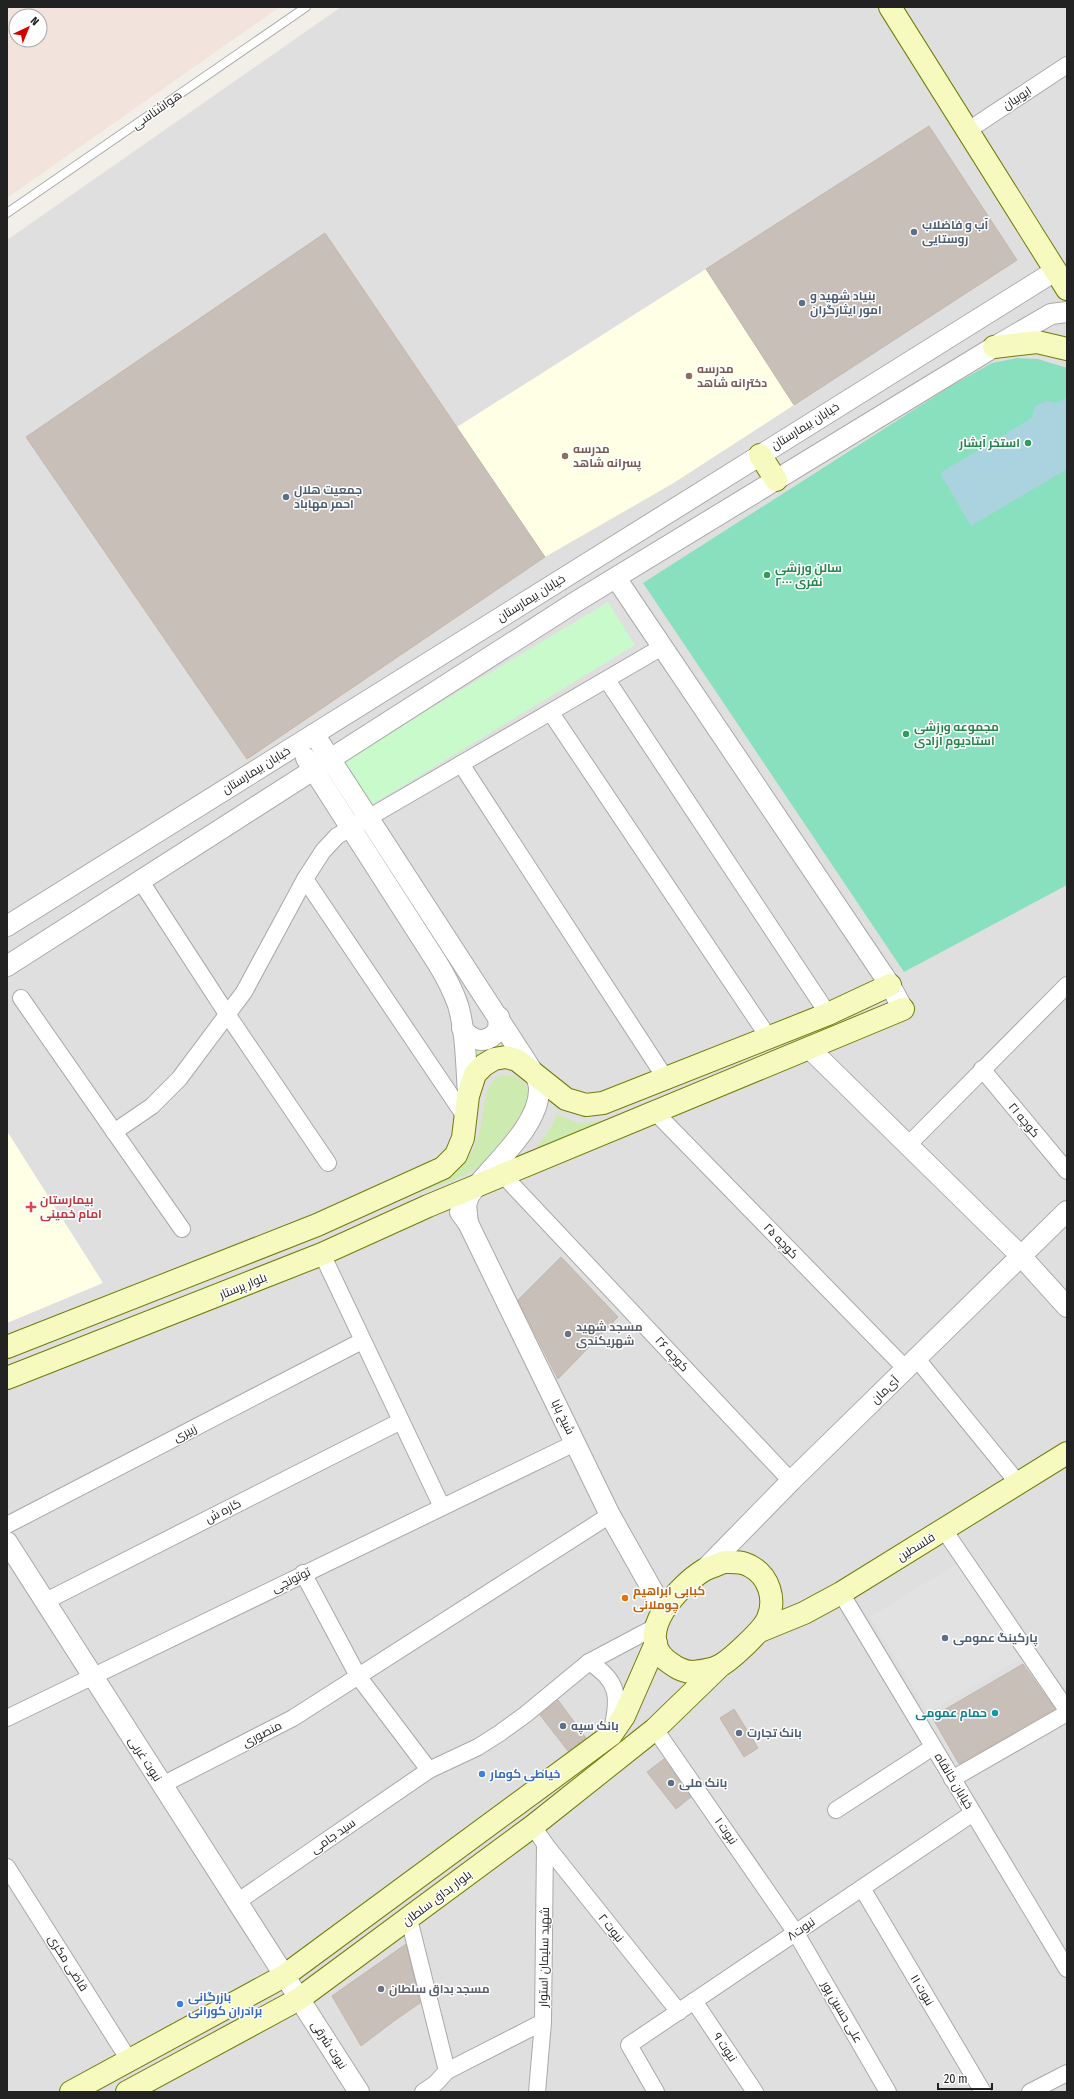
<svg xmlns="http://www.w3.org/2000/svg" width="1074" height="2099" font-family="'Fira Sans Condensed',Cairo,sans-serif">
<rect width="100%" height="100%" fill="#f2efe9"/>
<polygon fill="#e0dfdf" points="341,7 1067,7 1067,2092 7,2092 7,240"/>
<g fill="#ffffe5">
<polygon points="706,269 794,405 672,484 545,557 457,427"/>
<polygon points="7,1131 103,1283 7,1323"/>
</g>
<path fill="#f3e3dd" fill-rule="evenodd" d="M7,7h273l-273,191zM16,16h24v24h-24z"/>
<g fill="#cdebb0">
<polygon points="501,1036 509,1049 471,1062 470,1044"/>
<path d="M502,1075c12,1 20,2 25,13 11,24 -33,68 -52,81 -15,10 -34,16 -51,22 20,-12 35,-21 49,-41 11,-18 8,-54 19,-68 2,-3 7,-5 10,-7z"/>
<path d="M556,1114l22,9 27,-2 -69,27c8,-11 17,-20 20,-34z"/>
</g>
<polygon fill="#c8facc" points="608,602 635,645 368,807 340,763"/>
<polygon fill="#88e0be" points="1017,358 1038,359 1067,368 1067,885 904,972 643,583 951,386 992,363"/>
<polygon fill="#e2e2e2" points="958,1563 1020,1659 929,1712 870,1617"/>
<polygon fill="#aad3df" points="1066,398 1067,469 971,526 940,473 1032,418 1034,407 1046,401 1057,403"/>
<g fill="#c7bfb8" stroke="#c4b6ab">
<polygon points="929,126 1017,260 794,405 706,269"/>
<polygon points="325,233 545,557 247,759 26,437"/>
<polygon points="561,1257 618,1317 558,1379 518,1300"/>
<polygon points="1023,1664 1055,1709 959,1764 932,1717"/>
<polygon points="558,1700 586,1738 568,1751 540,1715"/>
<polygon points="734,1709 758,1748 744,1757 720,1718"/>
<polygon points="664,1759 691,1797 676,1809 647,1772"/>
<polygon points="406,1944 420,2003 394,2021 361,2046 332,1996"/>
</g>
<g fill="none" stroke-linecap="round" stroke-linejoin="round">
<defs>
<polyline id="service" points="7,213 306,7"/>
<g id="minor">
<polyline points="967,131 1067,65"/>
<polyline points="607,680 828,1014"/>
<polyline points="551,713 769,1038"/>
<polyline points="461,764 662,647"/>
<polyline points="305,879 466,1118"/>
<polyline points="140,880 227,1014 328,1163"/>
<polyline points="21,998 182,1229"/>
<polyline points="982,1069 1067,1171"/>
<polyline points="655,1112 906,1369"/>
<polyline points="114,1132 152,1106 179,1079 244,992 305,879 323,851 337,836 461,764 666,1079"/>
<polyline points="908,1145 1067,985"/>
<polyline points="503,1175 791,1481"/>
<polyline points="322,1254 442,1507"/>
<polyline points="917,1359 1018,1483"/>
<polyline points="7,1525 362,1341"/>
<polyline points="944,1530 1067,1710"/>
<polyline points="303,1573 358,1676 429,1770"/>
<polyline points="841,1593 1067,1969"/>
<polyline points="44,1602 401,1421"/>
<path d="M589,1662c29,18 31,34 23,67"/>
<polyline points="7,1718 575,1443"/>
<polyline points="655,1729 796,1933 888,2092"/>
<polyline points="952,1779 1067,1713"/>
<polyline points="162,1785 293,1718 610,1515"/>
<polyline points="836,1810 933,1747"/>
<polyline points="533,1826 545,1844 543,2022 537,2092"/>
<polyline points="545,1844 679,2012"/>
<polyline points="7,1867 129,2060"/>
<polyline points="862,1888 983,2092"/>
<polyline points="237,1902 429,1770 478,1747 500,1733 526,1714 589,1662 655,1627"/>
<polyline points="409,1919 447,2071"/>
<polyline points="694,2001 755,2092"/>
<polyline points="423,2092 435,2084 447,2071 543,2022"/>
<polyline points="656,2092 629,2045 973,1813"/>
<polyline points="1030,2092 1067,2073"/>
</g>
<g id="tertiary">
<polyline points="616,578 890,985 903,1009"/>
<path d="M314,734l221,341c2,4 4,10 4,14 1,38 -50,78 -70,107l-3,9 2,18"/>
<path d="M306,758l132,206c8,13 15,27 20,41 8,28 8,60 10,89"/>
<polyline points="7,926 1055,271"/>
<polyline points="7,966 574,603 994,347 1051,314 1067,312"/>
<path d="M462,1028c10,14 25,17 36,2l1,-13"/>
<polyline points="809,1048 1021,1256 1067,1307"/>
<polyline points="460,1212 468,1223 610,1515 663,1609"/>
<polyline points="7,1542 359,2092"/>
<polyline points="704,1570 791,1481 1067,1211"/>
</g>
<g id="secondary">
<polyline points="890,7 1067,289"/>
<polyline points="994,347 1037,342 1067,349"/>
<polyline points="760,455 776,480"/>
<polyline points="7,1347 317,1225 443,1168 456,1155 463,1138 468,1096 475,1074 484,1065 494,1059 506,1057 517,1060 566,1099 586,1105 603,1103 828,1014 890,985"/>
<polyline points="7,1378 322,1254 428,1206 903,1009"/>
<path d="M724,1562c9,0 18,-1 26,4 19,10 26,33 18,52 -4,11 -38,43 -49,48 -7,4 -18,5 -26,6 -11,0 -19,-6 -27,-12 -33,-27 14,-75 38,-90 6,-3 13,-5 20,-8z"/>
<polyline points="760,1631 804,1613 841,1593 1067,1453"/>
<polyline points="71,2092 284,1976 611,1735 624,1716 656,1643"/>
<polyline points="127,2092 299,1999 533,1826 655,1729 720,1666"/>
</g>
</defs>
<use href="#service" stroke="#a9a9a9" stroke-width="10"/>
<use href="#minor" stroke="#a9a9a9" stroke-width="18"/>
<use href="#tertiary" stroke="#a9a9a9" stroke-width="22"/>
<use href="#secondary" stroke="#707d05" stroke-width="24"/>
<use href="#service" stroke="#fff" stroke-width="8"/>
<use href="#minor" stroke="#fff" stroke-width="16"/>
<use href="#tertiary" stroke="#fff" stroke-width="20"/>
<use href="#secondary" stroke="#f7fabf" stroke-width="22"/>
</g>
<g fill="#5c6f8a" stroke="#fff" stroke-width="1.5">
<circle cx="914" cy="232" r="4"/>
<circle cx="802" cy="303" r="4"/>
<circle cx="286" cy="497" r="4"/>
<circle cx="945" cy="1638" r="4"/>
<circle cx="563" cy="1726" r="4"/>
<circle cx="739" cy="1733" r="4"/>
<circle cx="671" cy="1783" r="4"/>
</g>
<g fill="#8d6e63" stroke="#fff" stroke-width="1.5">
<circle cx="689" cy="376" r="4"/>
<circle cx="565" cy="456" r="4"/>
</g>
<g fill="#2e9e5b" stroke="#fff" stroke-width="1.5">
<circle cx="1028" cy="443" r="4"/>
<circle cx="767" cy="575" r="4"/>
<circle cx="906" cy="734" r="4"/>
</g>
<path fill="#e0444e" stroke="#fff" stroke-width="1.5" d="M29 1201h4v4h4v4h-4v4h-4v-4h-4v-4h4z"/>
<g fill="#6b7280" stroke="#fff" stroke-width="1.5">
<circle cx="568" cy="1334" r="4"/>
<circle cx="381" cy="1989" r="4"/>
</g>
<circle fill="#e8710a" stroke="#fff" stroke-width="1.5" cx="625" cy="1598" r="4"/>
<circle fill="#0f9aa8" stroke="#fff" stroke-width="1.5" cx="995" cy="1713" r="4"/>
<g fill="#3f7fe0" stroke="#fff" stroke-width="1.5">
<circle cx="482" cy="1774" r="4"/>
<circle cx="180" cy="2004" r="4"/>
</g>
<g text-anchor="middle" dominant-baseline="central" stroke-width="3" stroke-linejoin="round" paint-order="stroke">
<g font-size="12" fill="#222" stroke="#fff">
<text transform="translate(1017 98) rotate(-33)">ایوبیان</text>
<text transform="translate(157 110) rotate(-35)">هواشناسی</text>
<text transform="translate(805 426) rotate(-32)">خیابان بیمارستان</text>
<text transform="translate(531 598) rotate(-32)">خیابان بیمارستان</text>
<text transform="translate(256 770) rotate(-32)">خیابان بیمارستان</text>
<text transform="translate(1024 1120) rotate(50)">کوچه ۲۱</text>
<text transform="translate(781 1241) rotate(46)">کوچه ۲۵</text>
<text transform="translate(243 1286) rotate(-22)">بلوار پرستار</text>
<text transform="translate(672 1354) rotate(47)">کوچه ۲۶</text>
<text transform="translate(885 1390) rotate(-44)">آی‌مان</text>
<text transform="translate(563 1417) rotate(64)">شیخ بابا</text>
<text transform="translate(185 1433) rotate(-27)">زبیری</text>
<text transform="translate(223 1511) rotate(-27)">کاره ش</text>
<text transform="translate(916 1547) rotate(-32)">فلسطین</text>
<text transform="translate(291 1580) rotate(-26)">توتونچی</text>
<text transform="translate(262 1734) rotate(-27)">منصوری</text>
<text transform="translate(145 1759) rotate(57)">نبوت غربی</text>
<text transform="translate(954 1781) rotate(59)">خیابان خانقاه</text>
<text transform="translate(726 1831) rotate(55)">نبوت ۱</text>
<text transform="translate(333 1836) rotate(-35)">سید جامی</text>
<text transform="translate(437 1898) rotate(-37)">بلوار بداق سلطان</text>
<text transform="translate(611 1928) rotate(51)">نبوت ۲</text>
<text transform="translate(801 1929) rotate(-34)">نبوت۸</text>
<text transform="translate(544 1957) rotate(-89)">شهید سلیمان استوار</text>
<text transform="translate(68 1963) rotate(58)">قاضی مکری</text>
<text transform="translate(922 1990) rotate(59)">نبوت ۱۱</text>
<text transform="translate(842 2012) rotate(60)">علی حسین پور</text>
<text transform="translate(329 2045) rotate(57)">نبوت شرقی</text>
<text transform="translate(725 2047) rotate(56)">نبوت ۹</text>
</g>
<g font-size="12" font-weight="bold" fill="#4e5e75" stroke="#fff" text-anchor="start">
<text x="922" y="225">آب و فاضلاب<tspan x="922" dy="14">روستایی</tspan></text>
<text x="810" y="296">بنیاد شهید و<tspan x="810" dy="14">امور ایثارگران</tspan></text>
<text x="294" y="490">جمعیت هلال<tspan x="294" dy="14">احمر مهاباد</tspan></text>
<text x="953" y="1638">پارکینگ عمومی</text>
<text x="571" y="1726">بانک سپه</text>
<text x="747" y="1733">بانک تجارت</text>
<text x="679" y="1783">بانک ملی</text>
</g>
<g font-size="12" font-weight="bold" fill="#785e54" stroke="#fff" text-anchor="start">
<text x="697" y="369">مدرسه<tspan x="697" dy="14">دخترانه شاهد</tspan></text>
<text x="573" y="449">مدرسه<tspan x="573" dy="14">پسرانه شاهد</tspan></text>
</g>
<g font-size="12" font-weight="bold" fill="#27864d" stroke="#fff" text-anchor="start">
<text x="1020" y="443" text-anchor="end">استخر آبشار</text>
<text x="775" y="568">سالن ورزشی<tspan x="775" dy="14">۲۰۰۰ نفری</tspan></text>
<text x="914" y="727">مجموعه ورزشی<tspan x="914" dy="14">استادیوم آزادی</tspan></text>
</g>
<g font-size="12" font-weight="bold" fill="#be3a42" stroke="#fff" text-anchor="start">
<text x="40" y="1200">بیمارستان<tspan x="40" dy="14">امام خمینی</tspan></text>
</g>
<g font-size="12" font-weight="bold" fill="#5b616d" stroke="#fff" text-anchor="start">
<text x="576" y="1327">مسجد شهید<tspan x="576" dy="14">شهریکندی</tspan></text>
<text x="389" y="1989">مسجد بداق سلطان</text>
</g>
<g font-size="12" font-weight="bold" fill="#c56008" stroke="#fff" text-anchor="start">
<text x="633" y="1591">کبابی ابراهیم<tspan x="633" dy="14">چوملانی</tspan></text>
</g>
<g font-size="12" font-weight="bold" fill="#0d838f" stroke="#fff" text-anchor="end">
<text x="987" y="1713">حمام عمومی</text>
</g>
<g font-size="12" font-weight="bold" fill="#366cbe" stroke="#fff" text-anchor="start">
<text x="490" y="1774">خیاطی کومار</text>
<text x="188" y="1997">بازرگانی<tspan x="188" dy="14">برادران کورانی</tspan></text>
</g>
</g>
<rect width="1074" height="2099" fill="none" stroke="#222222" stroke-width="16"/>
<g transform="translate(28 28) rotate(44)"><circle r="19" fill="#ffffff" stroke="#a7a7a7"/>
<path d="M0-3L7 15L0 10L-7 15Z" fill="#d40000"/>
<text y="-6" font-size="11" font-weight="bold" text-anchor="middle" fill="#222222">N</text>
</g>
<path d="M938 2083v6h54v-6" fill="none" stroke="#222222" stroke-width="2"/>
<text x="944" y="2083" font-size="12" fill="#222222" stroke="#ffffff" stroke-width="3" paint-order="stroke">20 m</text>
</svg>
